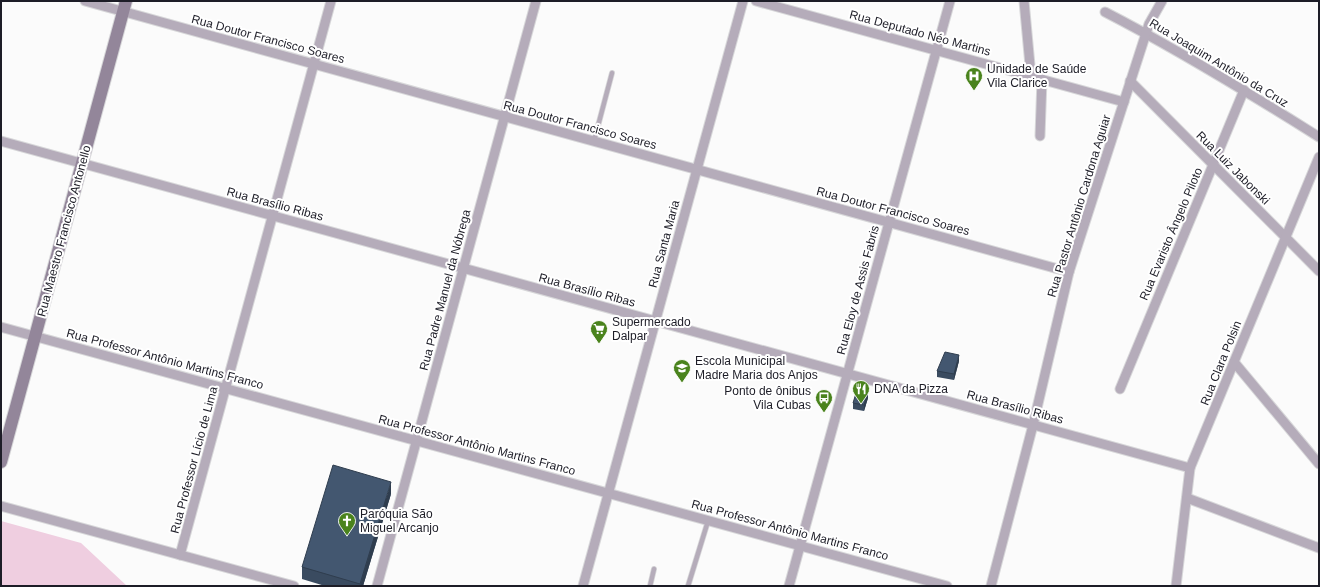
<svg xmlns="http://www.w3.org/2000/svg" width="1320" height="587" font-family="Arial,sans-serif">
<rect width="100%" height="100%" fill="#fbfbfb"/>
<polygon fill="#efcee0" points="1,521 81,543 127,586 1,586"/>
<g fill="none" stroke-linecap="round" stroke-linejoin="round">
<defs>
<g id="lane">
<polyline points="594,141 612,73"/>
<polyline points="650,586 654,569"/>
<polyline points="688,586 708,521"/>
</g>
<g id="street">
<polyline points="85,1 1069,272"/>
<polyline points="756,1 1124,102"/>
<polyline points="1024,1 1031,76"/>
<path d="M1105,12c74,38 144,81 214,125"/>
<polyline points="1130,81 1319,271"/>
<polyline points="1040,136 1042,79"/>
<polyline points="1,141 1190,468"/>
<polyline points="1,327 947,586"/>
<polyline points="1234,362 1319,464"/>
<polyline points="1120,389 1244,90"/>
<polyline points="1187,498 1319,548"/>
<polyline points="1,506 294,586"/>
<polyline points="180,555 331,1"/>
<polyline points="377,586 536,1"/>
<polyline points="583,586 743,1"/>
<polyline points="789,586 950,1"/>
<polyline points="991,586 1033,425 1069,272 1149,24 1162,1"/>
<polyline points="1176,586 1190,468 1319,157"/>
</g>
<polyline id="secondary" points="1,462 126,1"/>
</defs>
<use href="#lane" stroke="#d7d7d9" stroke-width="6"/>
<use href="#street" stroke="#d7d7d9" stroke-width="11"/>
<use href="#secondary" stroke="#d7d7d9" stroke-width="14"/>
<use href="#lane" stroke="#b5acba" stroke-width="4.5"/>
<use href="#street" stroke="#b5acba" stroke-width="9"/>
<use href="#secondary" stroke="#93869a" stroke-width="12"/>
</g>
<g fill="#3a4b60">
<polygon points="959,361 954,380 937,377 937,371"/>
<polygon points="868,398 864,411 853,409 853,403"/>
<polygon points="391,494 363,586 325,586 302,579 302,567"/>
</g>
<g fill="#2f3d4e">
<polygon points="959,355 959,361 954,380 954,374"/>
<polygon points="868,392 868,398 864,411 864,405"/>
<polygon points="391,482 391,494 363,586 360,586"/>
</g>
<g fill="#435770" stroke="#2f3d4e">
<polygon points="945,352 959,355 954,374 937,371"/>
<polygon points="857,390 868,392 864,405 853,403"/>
<polygon points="333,465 391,482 360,584 302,567"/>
</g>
<defs>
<symbol id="hospital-pin" viewBox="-11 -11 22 30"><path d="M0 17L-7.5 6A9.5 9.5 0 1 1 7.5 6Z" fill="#4a831d" stroke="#fff"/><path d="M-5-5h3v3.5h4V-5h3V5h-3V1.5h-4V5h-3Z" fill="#fff"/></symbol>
<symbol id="supermarket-pin" viewBox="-11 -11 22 30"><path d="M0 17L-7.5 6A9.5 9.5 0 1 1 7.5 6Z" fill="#4a831d" stroke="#fff"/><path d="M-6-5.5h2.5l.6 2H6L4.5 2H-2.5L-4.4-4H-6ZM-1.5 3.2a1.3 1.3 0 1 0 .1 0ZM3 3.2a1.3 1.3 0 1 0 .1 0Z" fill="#fff"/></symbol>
<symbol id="school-pin" viewBox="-11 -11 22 30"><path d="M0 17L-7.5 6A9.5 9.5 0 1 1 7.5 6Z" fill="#4a831d" stroke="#fff"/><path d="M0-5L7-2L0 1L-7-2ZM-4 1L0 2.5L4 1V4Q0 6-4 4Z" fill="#fff"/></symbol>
<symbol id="restaurant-pin" viewBox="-11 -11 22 30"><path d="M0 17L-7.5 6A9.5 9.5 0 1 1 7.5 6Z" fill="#4a831d" stroke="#fff"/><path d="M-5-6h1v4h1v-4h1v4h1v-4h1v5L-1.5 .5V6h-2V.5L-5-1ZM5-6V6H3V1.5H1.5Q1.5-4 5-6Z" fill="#fff"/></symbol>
<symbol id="bus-pin" viewBox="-11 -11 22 30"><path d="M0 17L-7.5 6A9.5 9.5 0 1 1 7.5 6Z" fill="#4a831d" stroke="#fff"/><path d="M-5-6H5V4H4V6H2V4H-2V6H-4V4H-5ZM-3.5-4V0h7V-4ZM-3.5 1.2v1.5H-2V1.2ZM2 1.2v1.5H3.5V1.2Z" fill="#fff"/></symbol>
<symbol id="church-pin" viewBox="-11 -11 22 30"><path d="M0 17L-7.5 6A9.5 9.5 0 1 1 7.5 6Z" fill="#4a831d" stroke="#fff"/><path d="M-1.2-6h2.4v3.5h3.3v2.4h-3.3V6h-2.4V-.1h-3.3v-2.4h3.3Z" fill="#fff"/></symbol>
</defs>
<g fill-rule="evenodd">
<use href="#hospital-pin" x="964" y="66" width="20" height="27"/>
<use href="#supermarket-pin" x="589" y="319" width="20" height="27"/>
<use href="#school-pin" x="672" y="358" width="20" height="27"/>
<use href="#restaurant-pin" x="851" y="379" width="20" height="27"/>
<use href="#bus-pin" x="814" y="388" width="20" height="27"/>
<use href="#church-pin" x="337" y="511" width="20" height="27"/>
</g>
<g text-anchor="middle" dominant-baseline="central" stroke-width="4" stroke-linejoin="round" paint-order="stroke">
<g font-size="12" fill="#1d1d27" stroke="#fff">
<text transform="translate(920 33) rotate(15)">Rua Deputado Néo Martins</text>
<text transform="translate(268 39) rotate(15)">Rua Doutor Francisco Soares</text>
<text transform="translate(1219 63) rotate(31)">Rua Joaquim Antônio da Cruz</text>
<text transform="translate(580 125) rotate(15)">Rua Doutor Francisco Soares</text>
<text transform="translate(1233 168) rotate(45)">Rua Luiz Jabonski</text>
<text transform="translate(275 204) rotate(15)">Rua Brasílio Ribas</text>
<text transform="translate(1079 206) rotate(-73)">Rua Pastor Antônio Cardona Aguiar</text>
<text transform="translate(893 211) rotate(15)">Rua Doutor Francisco Soares</text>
<text transform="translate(64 231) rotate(-75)">Rua Maestro Francisco Antonello</text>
<text transform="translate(1171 234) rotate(-67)">Rua Evaristo Ângelo Piloto</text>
<text transform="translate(664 244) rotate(-75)">Rua Santa Maria</text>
<text transform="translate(445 290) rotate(-75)">Rua Padre Manuel da Nóbrega</text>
<text transform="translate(587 290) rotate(15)">Rua Brasílio Ribas</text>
<text transform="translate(858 290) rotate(-75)">Rua Eloy de Assis Fabris</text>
<text transform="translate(165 359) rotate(15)">Rua Professor Antônio Martins Franco</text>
<text transform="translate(1221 363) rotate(-68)">Rua Clara Polsin</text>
<text transform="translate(1015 407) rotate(15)">Rua Brasílio Ribas</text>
<text transform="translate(477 445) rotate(15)">Rua Professor Antônio Martins Franco</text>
<text transform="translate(194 460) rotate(-75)">Rua Professor Lício de Lima</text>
<text transform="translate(790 530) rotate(15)">Rua Professor Antônio Martins Franco</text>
</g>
<g font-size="12" fill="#1d1d27" stroke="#fff" text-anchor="start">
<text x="987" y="69">Unidade de Saúde<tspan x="987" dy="14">Vila Clarice</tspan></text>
<text x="612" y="322">Supermercado<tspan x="612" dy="14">Dalpar</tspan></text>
<text x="695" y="361">Escola Municipal<tspan x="695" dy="14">Madre Maria dos Anjos</tspan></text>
<text x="874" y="389">DNA da Pizza</text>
<text x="811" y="391" text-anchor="end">Ponto de ônibus<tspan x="811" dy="14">Vila Cubas</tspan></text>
<text x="360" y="514">Paróquia São<tspan x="360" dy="14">Miguel Arcanjo</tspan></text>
</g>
</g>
<rect width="1320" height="587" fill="none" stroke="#1d1d27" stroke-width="4"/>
</svg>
